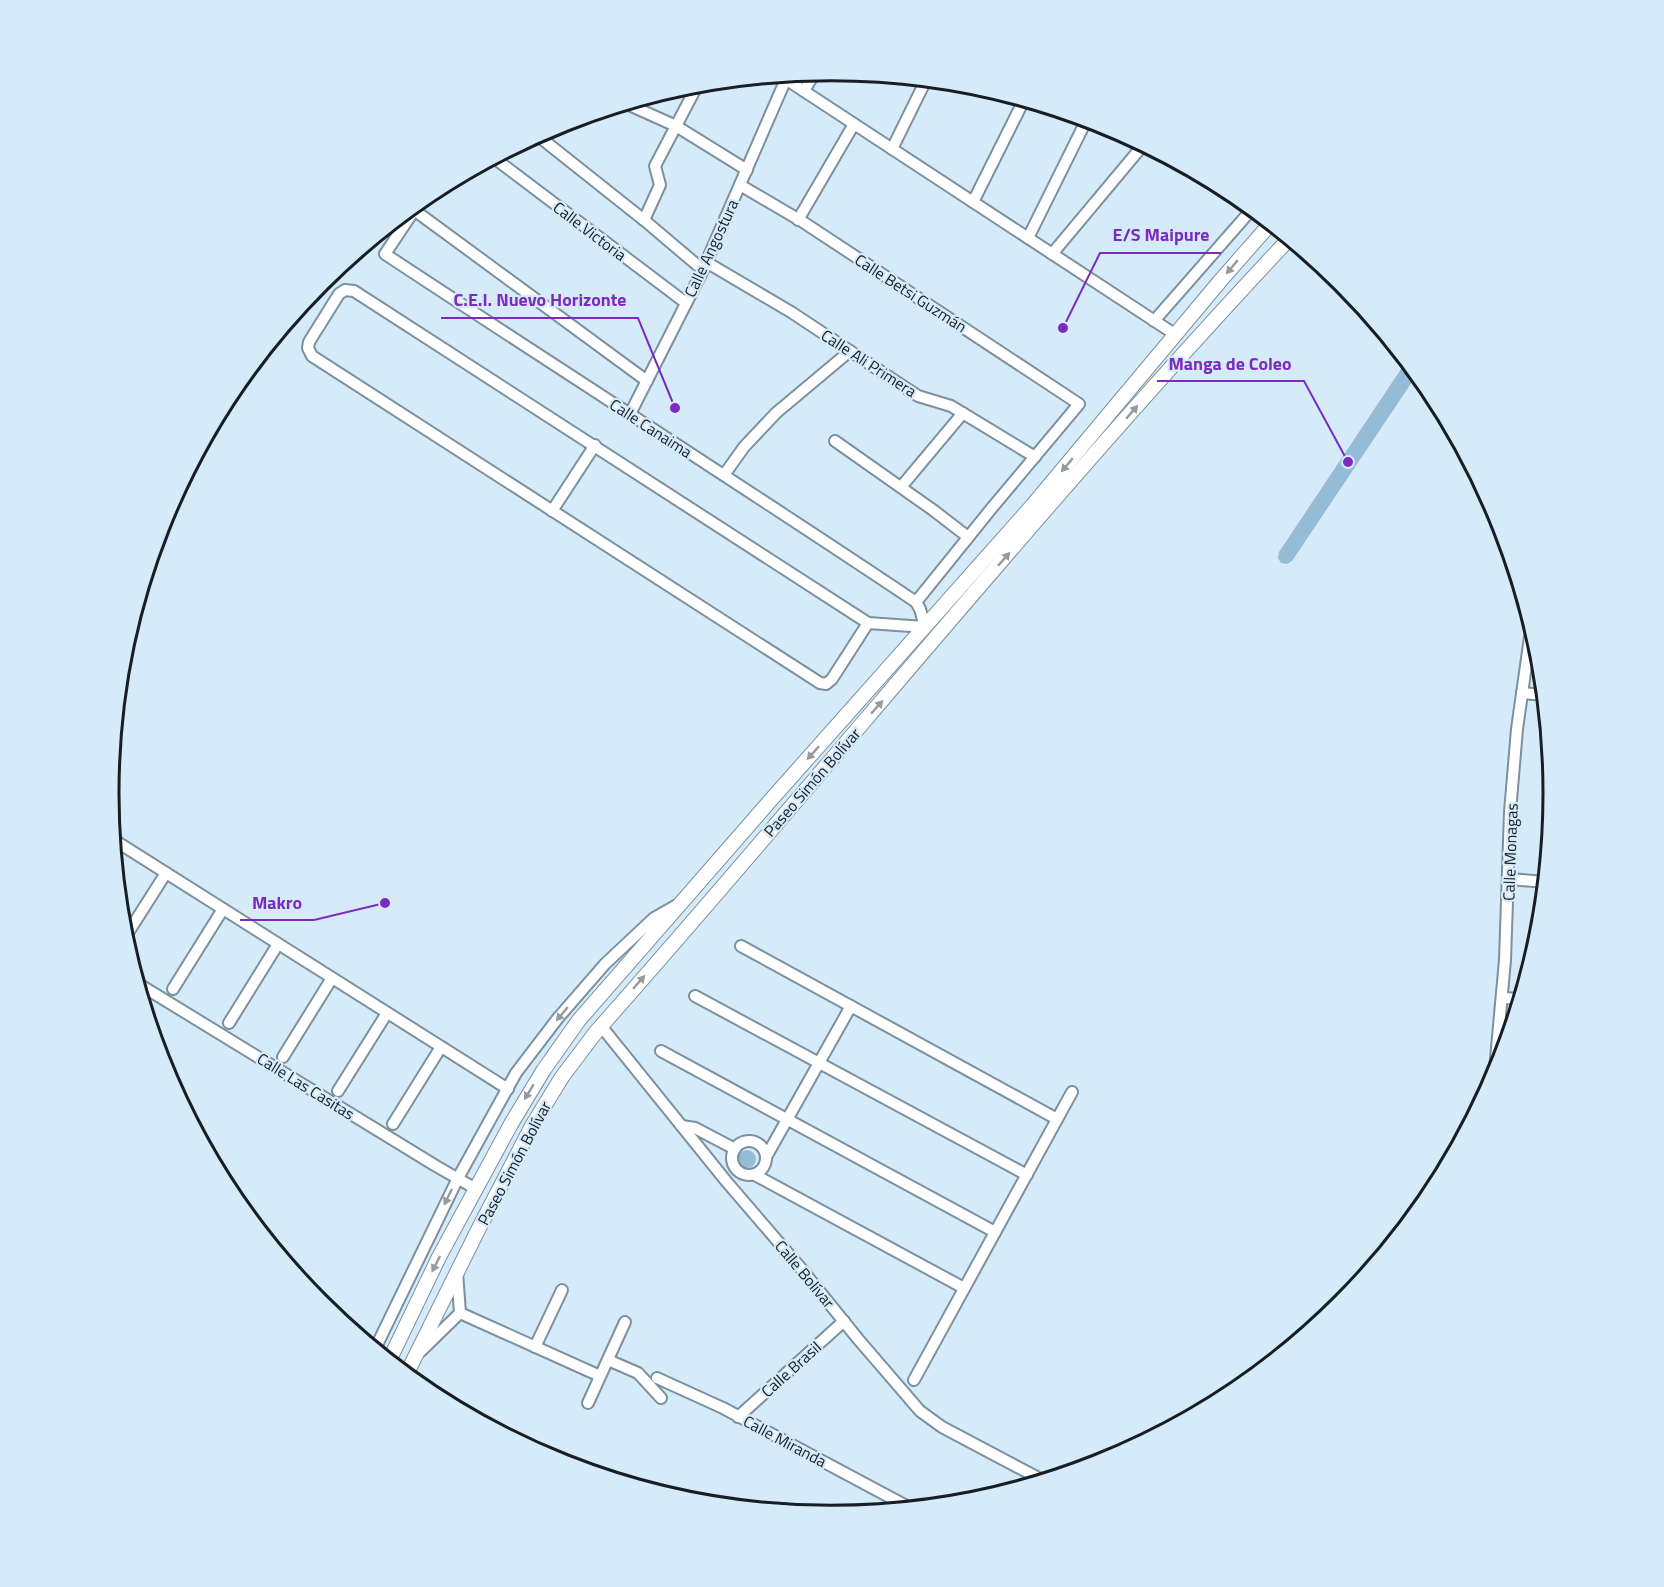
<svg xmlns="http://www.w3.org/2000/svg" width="1664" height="1587" font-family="'Titillium Web',sans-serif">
<rect width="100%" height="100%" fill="#d6ebfa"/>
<g fill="#95bcd7">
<polygon points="1407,360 1418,373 1292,561 1287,564 1281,563 1278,558 1279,552"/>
<circle cx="747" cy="1159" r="9"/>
</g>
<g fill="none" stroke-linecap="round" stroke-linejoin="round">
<defs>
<g id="minor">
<polyline points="781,76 1176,335"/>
<polyline points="804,91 815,72"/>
<polyline points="627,104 676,126 747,170"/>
<polyline points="537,135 644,220 703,270"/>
<polyline points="892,149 926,80"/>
<polyline points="494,158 686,303"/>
<polyline points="740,185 803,222 1079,404 991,509 916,602"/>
<path d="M421,200l-36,54c177,117 355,230 531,348l4,7 5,18 -57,-4 -514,-332 -9,-1 -6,4 -30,48 -1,6 4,8 508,327 6,1 6,-5 36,-56"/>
<polyline points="973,202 1024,100"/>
<polyline points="414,210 647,381"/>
<polyline points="644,220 660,185 655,166 698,84"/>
<polyline points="798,220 854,124"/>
<polyline points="1028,238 1087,119"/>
<polyline points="1052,254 1144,144"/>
<polyline points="706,262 791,312 918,396 951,406 1035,457"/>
<polyline points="1154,321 1253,208"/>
<polyline points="630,414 701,274 786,79"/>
<polyline points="835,441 933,510 968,537"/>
<polyline points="724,475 744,447 776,413 850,351"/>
<polyline points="901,487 963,413"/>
<polyline points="552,511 595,445"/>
<polyline points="1528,653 1541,653"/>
<polyline points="1522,693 1545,695"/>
<polyline points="114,840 508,1089"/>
<polyline points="1509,879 1546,882"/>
<polyline points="124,939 166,873"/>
<polyline points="741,946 1057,1119"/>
<polyline points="137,983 436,1166 476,1189"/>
<polyline points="173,989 223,909"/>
<polyline points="695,996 1027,1175"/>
<polyline points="1502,998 1522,999"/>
<polyline points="229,1023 278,944"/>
<polyline points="601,1026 726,1181 799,1266 858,1339 920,1411 942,1427 1044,1481"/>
<polyline points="661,1051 995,1232"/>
<polyline points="283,1057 332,978"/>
<polyline points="1494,1081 1505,960 1510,812 1517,729 1532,623"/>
<polyline points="338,1091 387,1013"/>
<polyline points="393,1124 441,1047"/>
<polyline points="682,1126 695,1128 735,1149"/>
<circle cx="749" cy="1158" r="17"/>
<polyline points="766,1157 851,1006"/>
<polyline points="755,1175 964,1288"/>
<polyline points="457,1272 460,1313"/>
<polyline points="460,1313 600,1376"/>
<polyline points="535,1347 562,1290"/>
<polyline points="375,1349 458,1178 516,1073 558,1018 605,964 654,918 675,906"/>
<polyline points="421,1351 460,1313"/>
<polyline points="608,1360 638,1373 661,1398"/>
<polyline points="657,1378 723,1408 912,1509"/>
<polyline points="914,1380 1072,1092"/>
<polyline points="588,1403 625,1322"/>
<polyline points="738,1417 844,1321"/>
</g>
<g id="major">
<polyline points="389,1361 439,1257 511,1124 543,1071 579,1020 769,802 1032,506 1221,280 1271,223"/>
<path d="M406,1375l73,-147 53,-102 30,-49 34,-45c233,-263 453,-538 694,-794"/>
</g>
</defs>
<use href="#minor" stroke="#7d909e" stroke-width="14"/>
<use href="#major" stroke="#7d909e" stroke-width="16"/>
<use href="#minor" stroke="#fff" stroke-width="10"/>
<use href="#major" stroke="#fff" stroke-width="14"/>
</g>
<defs><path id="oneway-solid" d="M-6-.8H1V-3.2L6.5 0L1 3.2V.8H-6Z" transform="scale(1.5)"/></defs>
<g fill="#979a9c">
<use href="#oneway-solid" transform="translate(1232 267) rotate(130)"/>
<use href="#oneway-solid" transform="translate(1132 412) rotate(-49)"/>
<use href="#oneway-solid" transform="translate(1067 465) rotate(130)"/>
<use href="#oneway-solid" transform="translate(1004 559) rotate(-49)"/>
<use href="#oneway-solid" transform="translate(877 707) rotate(-49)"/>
<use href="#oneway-solid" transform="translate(813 753) rotate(132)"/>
<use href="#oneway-solid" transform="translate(639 982) rotate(-49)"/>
<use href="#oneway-solid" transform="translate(562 1014) rotate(130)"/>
<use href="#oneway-solid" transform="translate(529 1092) rotate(121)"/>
<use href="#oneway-solid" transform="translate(448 1197) rotate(116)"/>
<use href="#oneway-solid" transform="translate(436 1264) rotate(117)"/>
</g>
<g text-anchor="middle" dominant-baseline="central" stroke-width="4.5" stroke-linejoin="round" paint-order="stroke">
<g font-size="16" fill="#171e24" stroke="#d6ebfa">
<text transform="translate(590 231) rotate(37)">Calle Victoria</text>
<text transform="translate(711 248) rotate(-65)">Calle Angostura</text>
<text transform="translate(911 293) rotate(33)">Calle Betsi Guzmán</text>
<text transform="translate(869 363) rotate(33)">Calle Ali Primera</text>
<text transform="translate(651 428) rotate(33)">Calle Canaima</text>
<text transform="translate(812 782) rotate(-49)">Paseo Simón Bolívar</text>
<text transform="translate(1510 852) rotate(-88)">Calle Monagas</text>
<text transform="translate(306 1086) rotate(32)">Calle Las Casitas</text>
<text transform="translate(514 1163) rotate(-62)">Paseo Simón Bolívar</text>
<text transform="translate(805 1274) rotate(50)">Calle Bolívar</text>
<text transform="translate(791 1369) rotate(-42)">Calle Brasil</text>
<text transform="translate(785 1441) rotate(28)">Calle Miranda</text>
</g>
</g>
<path d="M0 0H1664V1587H0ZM119 793a712 712 0 1 1 1424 0a712 712 0 1 1-1424 0Z" fill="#d6ebfa" fill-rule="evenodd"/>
<path fill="none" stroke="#171e24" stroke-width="3" d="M119 793a712 712 0 1 1 1424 0a712 712 0 1 1-1424 0Z"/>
<path fill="none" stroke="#7b2cbf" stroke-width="2" d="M1063 328L1100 253H1221M675 408L638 318H441M1348 462L1304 381H1157M385 903L314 920H240"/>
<g fill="#7b2cbf" stroke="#d6ebfa" stroke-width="2">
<circle cx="1063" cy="328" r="6"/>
<circle cx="675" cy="408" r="6"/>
<circle cx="1348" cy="462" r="6"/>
<circle cx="385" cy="903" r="6"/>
</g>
<g font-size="18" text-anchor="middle" font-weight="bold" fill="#7b2cbf" stroke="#d6ebfa" stroke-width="4.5" stroke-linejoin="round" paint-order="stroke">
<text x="1161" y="241">E/S Maipure</text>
<text x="540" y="306">C.E.I. Nuevo Horizonte</text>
<text x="1230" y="370">Manga de Coleo</text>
<text x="277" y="909">Makro</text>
</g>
</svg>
